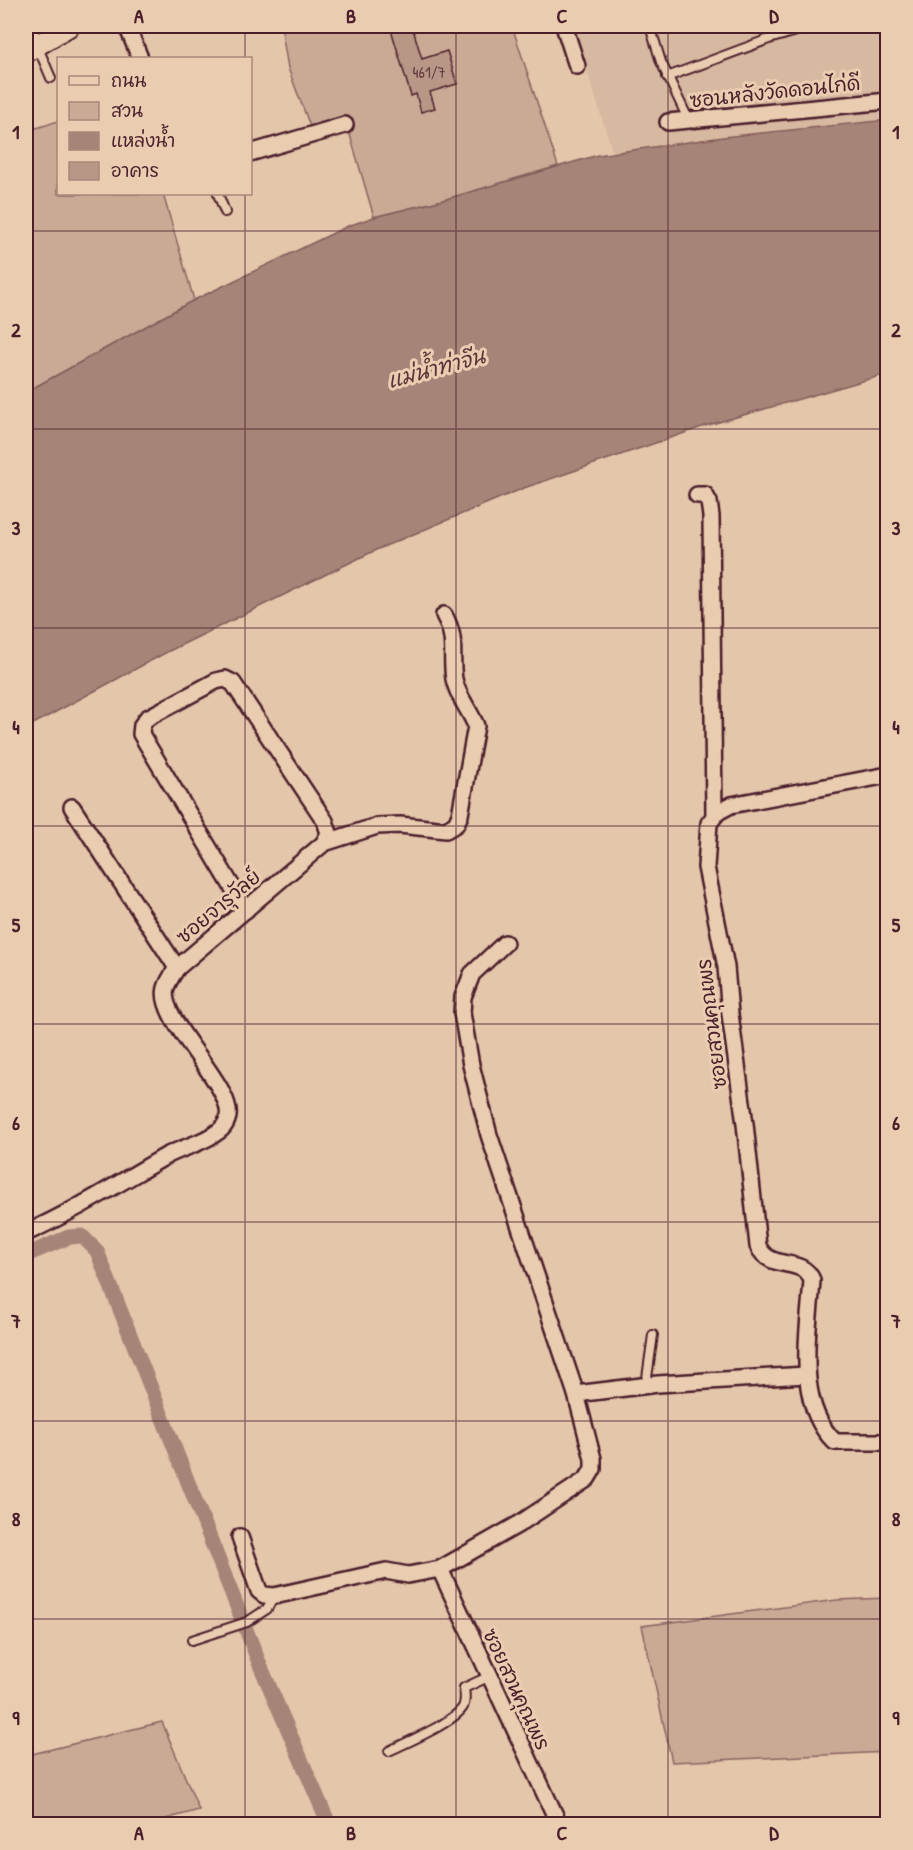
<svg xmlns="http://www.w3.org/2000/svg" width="913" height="1850" font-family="'Patrick Hand','Playpen Sans Thai',sans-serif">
<rect width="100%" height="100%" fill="#e4c6ab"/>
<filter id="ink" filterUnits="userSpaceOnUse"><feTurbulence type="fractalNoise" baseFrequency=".0167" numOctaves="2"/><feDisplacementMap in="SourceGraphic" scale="12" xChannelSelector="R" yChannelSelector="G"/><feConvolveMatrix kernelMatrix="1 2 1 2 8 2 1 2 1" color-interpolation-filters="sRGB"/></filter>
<g filter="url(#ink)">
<polygon fill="#d7b8a0" points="573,26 887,26 887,120 723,137 613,153"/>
<g fill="#caaa95" stroke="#8a6460" stroke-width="1.5">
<polygon points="287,26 512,26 558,166 443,200 374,217 345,118 310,126 288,68 282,32"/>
<polygon points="58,121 58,194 163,194 194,300 26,392 26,124 37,128"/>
<polygon points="887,1598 887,1752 672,1762 642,1626 837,1600"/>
<polygon points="162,1722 199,1810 147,1824 26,1824 26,1740 32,1754"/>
</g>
<polygon fill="#a78478" stroke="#825c59" stroke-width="1.5" points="887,120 887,374 705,426 524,488 378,549 167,652 26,728 26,392 194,300 348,226 374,217 443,200 598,155 723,137"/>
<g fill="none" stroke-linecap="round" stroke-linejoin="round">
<polyline stroke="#a78478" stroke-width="15" points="26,1255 69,1237 82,1236 97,1251 260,1665 329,1824"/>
</g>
<polygon fill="#b99787" stroke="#4a1f2b" stroke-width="1.5" points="390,26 412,26 422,59 447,51 457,84 430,92 435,108 421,112 416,94 411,96"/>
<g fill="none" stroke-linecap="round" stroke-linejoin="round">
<defs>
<g id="service">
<polyline points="33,26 37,45 51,78"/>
<polyline points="175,26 179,29 196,26"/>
<polyline points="650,26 661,62 689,121"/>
<polyline points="667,77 769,39 814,26"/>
<polyline points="218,194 225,212"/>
<polyline points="646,1385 653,1335"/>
<polyline points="192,1640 247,1622 267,1609 274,1596"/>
<path d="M389,1751c18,-9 64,-28 74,-44 3,-6 2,-13 1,-19l24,-11"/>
</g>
<g id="minor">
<polyline points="127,26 140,58"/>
<polyline points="564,26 577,66"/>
<polyline points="668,122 888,101"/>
<polyline points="250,153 345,125"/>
<polyline points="697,495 705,495 709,502 711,516 714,815"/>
<path d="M888,775l-157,30 -13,7 -9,11 -3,44 20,100 4,47 15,110 13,122c13,27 44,9 54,34 -3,50 -18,123 23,162h53"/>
<polyline points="72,807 177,968"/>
<polyline points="246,910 141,734 142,725 147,718 216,681 225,679 233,683 325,821 329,833 324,843"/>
<path d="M26,1233c49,-22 93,-50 140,-77 17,-9 38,-13 53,-25 3,-2 7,-7 8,-11 13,-29 -71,-100 -61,-132 2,-7 7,-14 11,-20l147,-125 53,-17 23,-1 46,5 10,-6 4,-9 16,-89c-6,-16 -19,-30 -22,-47 -4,-25 4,-39 -10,-64"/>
<polyline points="576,1394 658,1384 806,1375"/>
<polyline points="240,1537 259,1591 264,1595 274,1596 386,1571 408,1575 440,1569 519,1524 587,1479 593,1469 593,1459 576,1394 489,1135 471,1065 462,1013 463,997 472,974 505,943"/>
<polyline points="440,1569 559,1824"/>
</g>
<polyline id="tertiary" points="26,52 69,26"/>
</defs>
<use href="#service" stroke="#4a1f2b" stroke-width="12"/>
<use href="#minor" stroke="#4a1f2b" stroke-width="20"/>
<use href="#tertiary" stroke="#4a1f2b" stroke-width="24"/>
<use href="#service" stroke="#eacdb0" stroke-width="8"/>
<use href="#minor" stroke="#eacdb0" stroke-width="15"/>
<use href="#tertiary" stroke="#eacdb0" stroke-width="20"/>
</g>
</g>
<path fill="none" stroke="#4a1f2b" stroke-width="1.5" stroke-opacity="0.55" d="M245,26v32M456,26v1798M668,26v1798M245,194v1630M26,231h862M26,429h862M26,628h862M26,826h862M26,1024h862M26,1222h862M26,1421h862M26,1619h862"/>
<g text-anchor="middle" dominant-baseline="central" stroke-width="6" stroke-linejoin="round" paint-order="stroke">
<g font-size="16" fill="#663d42">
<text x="429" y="72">461/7</text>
</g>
<g font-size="20" fill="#4a1f2b" stroke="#eacdb0">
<text transform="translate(775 91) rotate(-6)">ซอนหลังวัดดอนไก่ดี</text>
<text transform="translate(218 906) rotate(-40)">ซอยจารุวัลย์</text>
<text transform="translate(711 1024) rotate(-97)">ซอยสวนคุณพร</text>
<text transform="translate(517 1689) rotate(65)">ซอยสวนคุณพร</text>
</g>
<g font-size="21" font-style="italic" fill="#5d333a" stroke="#eacdb0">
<text transform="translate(436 368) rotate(-15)">แม่น้ำท่าจีน</text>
</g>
</g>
<rect width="913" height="1850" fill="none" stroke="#eacdb0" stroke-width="66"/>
<rect x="57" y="57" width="195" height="138" fill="#eacdb0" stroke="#aa877b" stroke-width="1.5"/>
<rect x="69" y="76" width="30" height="9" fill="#eacdb0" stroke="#aa877b" stroke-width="1.5"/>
<text x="111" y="87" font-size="18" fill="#4a1f2b">ถนน</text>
<rect x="69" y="102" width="30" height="18" fill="#caaa95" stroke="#aa877b" stroke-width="1.5"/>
<text x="111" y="117" font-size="18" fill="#4a1f2b">สวน</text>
<rect x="69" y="132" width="30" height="18" fill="#a78478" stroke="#aa877b" stroke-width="1.5"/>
<text x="111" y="147" font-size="18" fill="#4a1f2b">แหล่งน้ำ</text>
<rect x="69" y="162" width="30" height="18" fill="#b99787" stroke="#aa877b" stroke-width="1.5"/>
<text x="111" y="177" font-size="18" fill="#4a1f2b">อาคาร</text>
<rect x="33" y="33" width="847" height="1784" fill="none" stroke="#4a1f2b" stroke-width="2"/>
<g font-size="20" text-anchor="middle" font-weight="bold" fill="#4a1f2b">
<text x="139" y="23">A</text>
<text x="351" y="23">B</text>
<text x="562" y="23">C</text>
<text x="774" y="23">D</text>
<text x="16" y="139">1</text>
<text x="896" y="139">1</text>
<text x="16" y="337">2</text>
<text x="896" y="337">2</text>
<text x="16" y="535">3</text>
<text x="896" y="535">3</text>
<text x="16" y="734">4</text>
<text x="896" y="734">4</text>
<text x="16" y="932">5</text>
<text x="896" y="932">5</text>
<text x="16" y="1130">6</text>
<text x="896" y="1130">6</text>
<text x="16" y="1328">7</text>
<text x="896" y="1328">7</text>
<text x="16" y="1526">8</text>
<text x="896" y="1526">8</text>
<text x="16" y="1725">9</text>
<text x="896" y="1725">9</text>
<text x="139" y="1840">A</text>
<text x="351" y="1840">B</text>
<text x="562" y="1840">C</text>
<text x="774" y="1840">D</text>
</g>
</svg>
